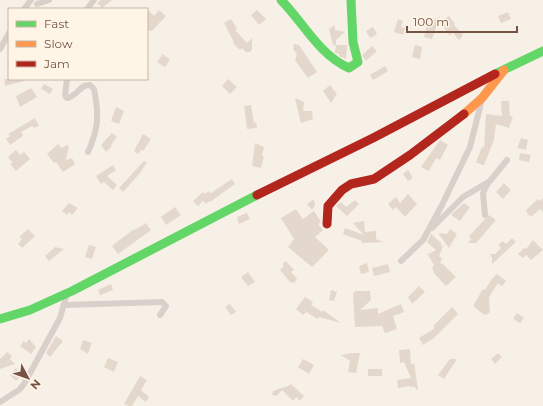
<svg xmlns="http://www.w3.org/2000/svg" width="543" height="406" font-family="Montserrat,sans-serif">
<rect width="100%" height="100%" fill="#f7f0e6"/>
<g fill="#e4d8cd">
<polygon points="101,0 112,0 102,8 97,3"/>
<polygon points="147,9 154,16 159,10 166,16 152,31 147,30"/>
<polygon points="257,10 266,19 259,25 251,15"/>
<polygon points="508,12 511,19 501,23 498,16"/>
<polygon points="440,16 432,39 424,37 427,25"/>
<polygon points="449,16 455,24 454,25 463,35 459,40 452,32 450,36 440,22"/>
<polygon points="231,19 237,29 235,30 247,43 252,38 252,49 250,52 246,52 242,48 240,50 233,43 234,42 224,23"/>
<polygon points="398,19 403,21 401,27 405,28 403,35 394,32"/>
<polygon points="335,25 335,30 345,32 336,40 336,45 347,45 346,59 339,56 339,54 335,53 336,45 333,46 329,29"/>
<polygon points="373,27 377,34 370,38 366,31"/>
<polygon points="294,44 299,45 317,72 308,78 295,60 297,54 293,49"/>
<polygon points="415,45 422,47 420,59 412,57"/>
<polygon points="372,46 377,51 366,61 362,55"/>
<polygon points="163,54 170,60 165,67 157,62"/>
<polygon points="385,66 388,71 373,80 370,75"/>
<polygon points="4,79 24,79 24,81 5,86"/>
<polygon points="228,79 237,87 230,94 222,86"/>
<polygon points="44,84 53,89 50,94 41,89"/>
<polygon points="330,85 337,94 331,103 323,91"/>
<polygon points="31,88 37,97 20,107 16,96"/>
<polygon points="295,98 304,102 303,111 312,111 313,119 301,123"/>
<polygon points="501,101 509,101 510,116 513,117 509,128 496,124 494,140 484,165 482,165 476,162 482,147 484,148 486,114 502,116"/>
<polygon points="251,105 254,123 256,122 257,128 247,129 244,106"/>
<polygon points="116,107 124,111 119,124 111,121"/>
<polygon points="35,118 39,126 34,128 32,126 21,132 23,136 10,145 6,139 10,136 8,134"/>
<polygon points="112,133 117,137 111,145 112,146 106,152 101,145"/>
<polygon points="143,134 151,139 143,151 141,150 138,154 134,151"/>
<polygon points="521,138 528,140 526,150 517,148"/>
<polygon points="440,140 448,145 440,160 436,158 429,171 421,167"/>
<polygon points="255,143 264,147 262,156 264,157 261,168 252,166"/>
<polygon points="58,144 62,148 66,145 69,146 66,160 72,158 75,164 63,172 56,162 54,163 47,154"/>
<polygon points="16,150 20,155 24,152 30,159 16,171 10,163 13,163 8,157"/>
<polygon points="520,153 531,155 529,162 519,160"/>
<polygon points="144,161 147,162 140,173 123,192 119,188"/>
<polygon points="113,165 116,170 107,176 117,185 113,190 104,182 101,184 96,176"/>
<polygon points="408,170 413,178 408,181 403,174"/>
<polygon points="232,179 235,184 210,202 209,201 206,204 203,201 198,206 193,201 203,192 205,194 208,191 211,193"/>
<polygon points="504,183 511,190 503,199 496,192"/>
<polygon points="408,194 417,204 405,217 396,207 393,210 388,204 396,197 400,203"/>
<polygon points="543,198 543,212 540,209 532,216 528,215 526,210 538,199 540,201"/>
<polygon points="314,199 315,205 312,210 307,204"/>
<polygon points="355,200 359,204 347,216 336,206 341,202 346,207"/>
<polygon points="69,203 78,208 72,215 69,212 67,215 62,211"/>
<polygon points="464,203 470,207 460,221 451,215"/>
<polygon points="175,207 181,215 166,225 161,217"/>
<polygon points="296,209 303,219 314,211 321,222 318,224 323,230 315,237 329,250 312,267 288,247 294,239 281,218"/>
<polygon points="247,213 250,219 239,224 237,217"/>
<polygon points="489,215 496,220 476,243 468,243 471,239 469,236"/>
<polygon points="364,221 365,232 376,231 376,239 383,242 362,243 362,241 343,234 345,228 364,235 353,223"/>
<polygon points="146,223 151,230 118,254 112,246 134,229 135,230"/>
<polygon points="28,229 35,236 22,248 18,244 22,239 19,237"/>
<polygon points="450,229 457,234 449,248 438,233 447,234"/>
<polygon points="431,234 441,243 441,247 444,244 439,256 442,259 440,263 443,264 456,277 446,286 433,272 434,271 432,269 434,265 427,253 429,254 436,250 427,242"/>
<polygon points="512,238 516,242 492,264 492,258 490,254 495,254 501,248 498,245 503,241 506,244"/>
<polygon points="533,240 543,250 531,260 526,255 523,258 518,254 524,248 526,249"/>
<polygon points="89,245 96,247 92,259 85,257"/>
<polygon points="55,247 64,249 49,261 45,256"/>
<polygon points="286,261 294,270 291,272 297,279 294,283 290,282 280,270 284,266 282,264"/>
<polygon points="367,263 369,272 361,274 359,266"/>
<polygon points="388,264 390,272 374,276 372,268"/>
<polygon points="248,272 255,282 248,286 241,277"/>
<polygon points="497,274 506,281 502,286 498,283 489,297 490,312 486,315 483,314 473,306 483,289 485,290 491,280"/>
<polygon points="111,284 113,290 100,295 98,290"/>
<polygon points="419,286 425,292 412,304 408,297"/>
<polygon points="331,290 337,292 334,301 329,300"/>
<polygon points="356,291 370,291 371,300 360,310 378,308 378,314 401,304 404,312 393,316 397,329 385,333 382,326 355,327 353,293"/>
<polygon points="305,297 313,302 311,305 322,312 323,310 341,323 319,317 318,319 306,312 303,315 296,309"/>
<polygon points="230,304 236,312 231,315 225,307"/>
<polygon points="452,307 458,314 434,338 423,345 419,338 435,328 433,326"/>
<polygon points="517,313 524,318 520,323 513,319"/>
<polygon points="56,336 63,341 50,357 46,353"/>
<polygon points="29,339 36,347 31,354 20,346 24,341 26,343"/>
<polygon points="83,340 92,343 88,354 80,349"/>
<polygon points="410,349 411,365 414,363 418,389 416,390 415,387 410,387 410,386 398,388 397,380 411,378 404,362 400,363 399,350"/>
<polygon points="7,352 12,356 10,359 15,364 0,369 0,359"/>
<polygon points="352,353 360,353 356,373 348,372 350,361 341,355"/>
<polygon points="498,353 502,357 495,364 491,359"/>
<polygon points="108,358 118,362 114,372 104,367"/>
<polygon points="303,359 314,365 309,374 298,367"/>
<polygon points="450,359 457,359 444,379 438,375"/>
<polygon points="16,368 23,374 16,381 10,375"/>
<rect x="368" y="369" width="14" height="7"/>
<polygon points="140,376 147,380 141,390 149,397 146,402 138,396 132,406 128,406 124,404"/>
<polygon points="291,384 304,396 300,401 296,397 293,401 282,390 277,396 272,395 273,391 288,386"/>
</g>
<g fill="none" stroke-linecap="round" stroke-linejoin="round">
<g stroke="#dad0cb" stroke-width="6">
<polyline points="37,4 49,0"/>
<polyline points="24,9 31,0"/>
<polyline points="87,9 94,0"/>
<polyline points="0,49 9,33"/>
<path d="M67,79l-2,16 2,3c10,-1 13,-14 23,-13l4,4c5,25 5,39 -6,63"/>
<polyline points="485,215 483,193 488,183"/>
<polyline points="432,228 463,197 490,181 507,160"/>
<polyline points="401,261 423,240 442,205 470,147 482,99"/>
<polyline points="64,305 162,302 166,306 160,315"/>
<polyline points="0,402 19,390 24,384 60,318 67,293"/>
</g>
<g stroke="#63d668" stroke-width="9">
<path d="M281,0c22,22 38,55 68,68l9,-6 -5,-20 -2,-42"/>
<polyline points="495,74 543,51"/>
<polyline points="0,319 30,310 72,291 257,195"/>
</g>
<polyline stroke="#ff974d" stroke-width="9" points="464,114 482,98 504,70"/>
<g stroke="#b3261e" stroke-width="9">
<polyline points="257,195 373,138 495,74"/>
<polyline points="327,224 328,206 342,190 351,184 374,179 410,155 464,114"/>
</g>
</g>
<rect x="8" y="8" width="140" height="72" fill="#fff5e7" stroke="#c8b5a6"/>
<rect x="16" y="21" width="20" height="6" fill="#63d668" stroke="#c8b5a6"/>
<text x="44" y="28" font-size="12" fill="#765445">Fast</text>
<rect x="16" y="41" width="20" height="6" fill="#ff974d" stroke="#c8b5a6"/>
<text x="44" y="48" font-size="12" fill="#765445">Slow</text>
<rect x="16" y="61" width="20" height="6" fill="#b3261e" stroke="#c8b5a6"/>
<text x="44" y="68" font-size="12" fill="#765445">Jam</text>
<g transform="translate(28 378) rotate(131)" stroke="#fff5e7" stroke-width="3" paint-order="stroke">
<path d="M0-3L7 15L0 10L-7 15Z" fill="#765445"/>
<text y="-6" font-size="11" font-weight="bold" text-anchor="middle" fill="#765445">N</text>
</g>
<path d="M407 26v6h110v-6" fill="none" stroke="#765445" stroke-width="2"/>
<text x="413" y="26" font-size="12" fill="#765445" stroke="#fff5e7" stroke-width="3" paint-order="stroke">100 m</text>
</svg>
